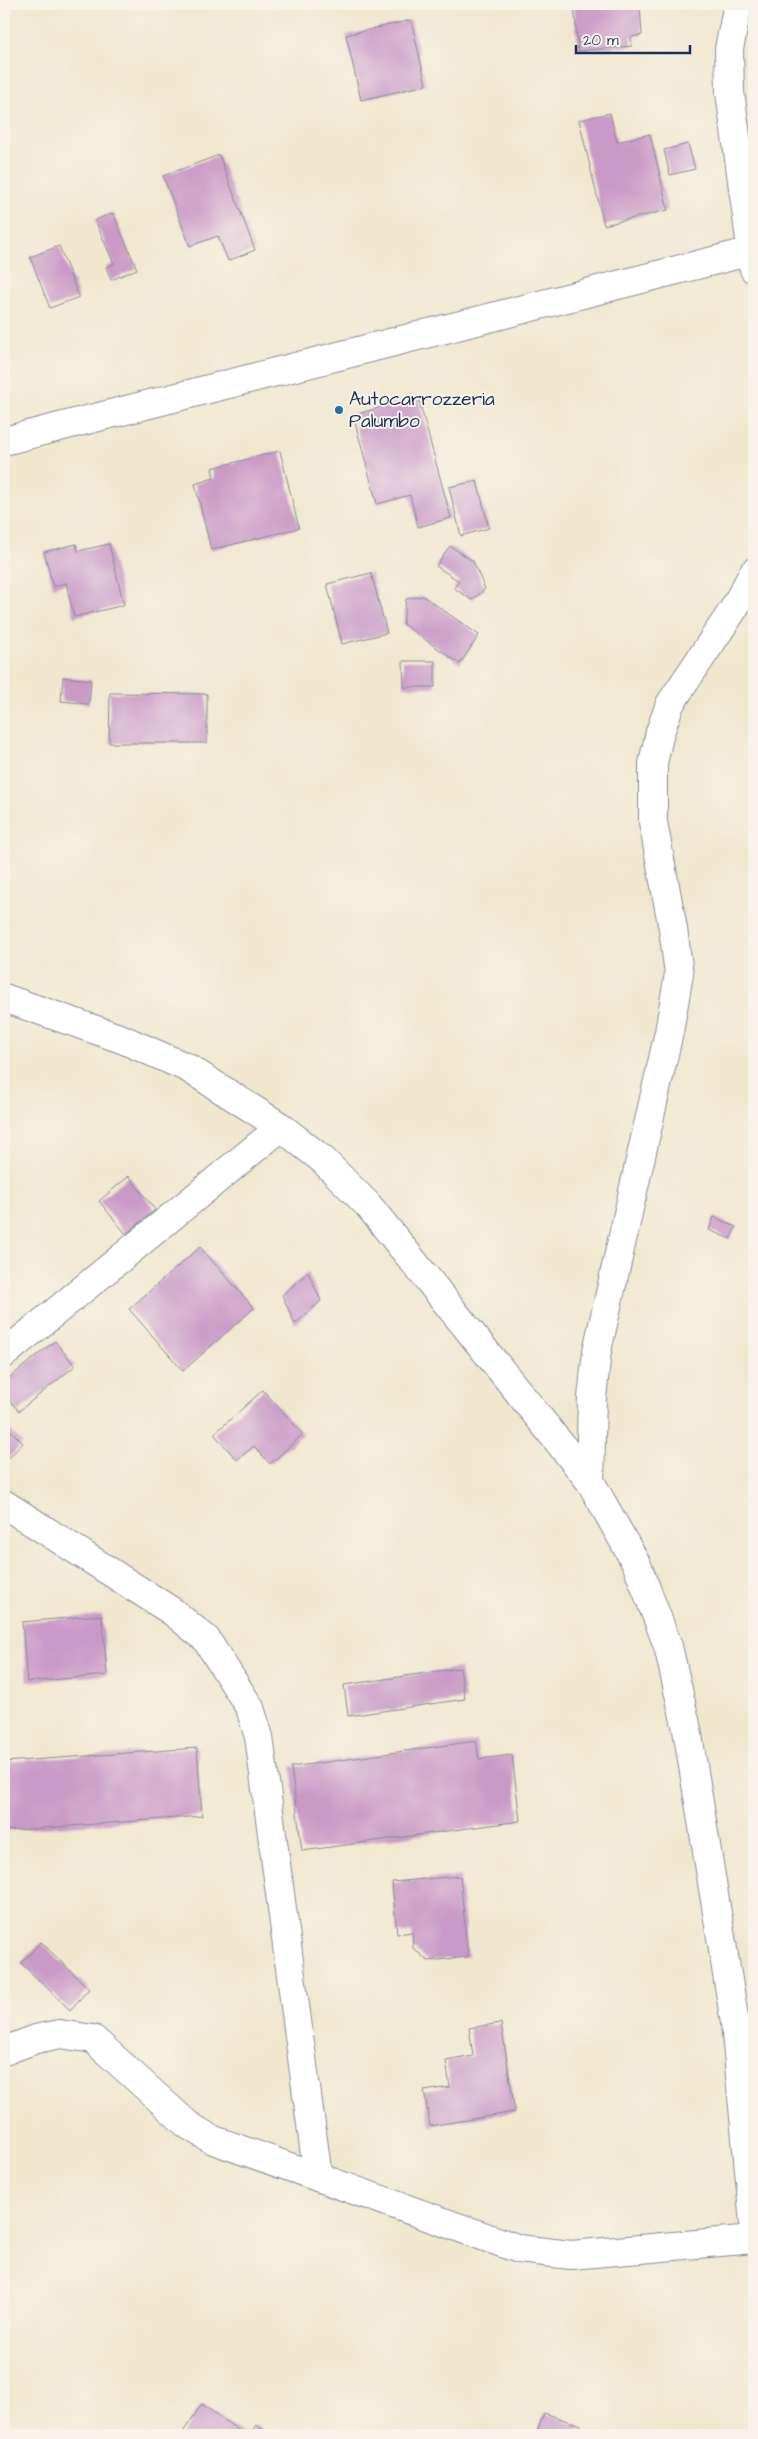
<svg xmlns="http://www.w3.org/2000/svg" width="758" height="2439" font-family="'Architects Daughter',sans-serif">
<rect width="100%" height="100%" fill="#f7f3e8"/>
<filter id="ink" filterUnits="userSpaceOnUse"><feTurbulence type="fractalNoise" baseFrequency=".02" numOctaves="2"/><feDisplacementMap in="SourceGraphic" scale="10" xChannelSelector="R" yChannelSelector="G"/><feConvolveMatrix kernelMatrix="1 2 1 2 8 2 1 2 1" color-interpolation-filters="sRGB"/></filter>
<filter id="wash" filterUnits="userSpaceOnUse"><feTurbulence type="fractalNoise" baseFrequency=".0096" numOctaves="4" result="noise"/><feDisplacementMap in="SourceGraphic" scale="20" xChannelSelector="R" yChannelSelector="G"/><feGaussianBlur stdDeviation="1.12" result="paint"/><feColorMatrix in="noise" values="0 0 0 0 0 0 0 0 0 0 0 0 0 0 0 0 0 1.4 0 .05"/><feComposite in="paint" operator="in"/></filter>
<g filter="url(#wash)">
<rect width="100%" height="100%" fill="#f1e7cf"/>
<g id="blocks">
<g fill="#c99ac7">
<polygon points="574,4 659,4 659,5 640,7 642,35 631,37 632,46 578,51"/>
<polygon points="411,20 426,85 361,100 346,35"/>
<polygon points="610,113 617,142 650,134 668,210 604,225 579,120"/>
<polygon points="688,144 695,169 670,175 664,150"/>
<polygon points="219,155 255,250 228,261 218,236 190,246 163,176"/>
<polygon points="113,213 137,269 111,280 106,267 114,264 95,220"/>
<polygon points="59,246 79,297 50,308 30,257"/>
<polygon points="418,397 451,518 418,527 410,495 377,504 353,415"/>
<polygon points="280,451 299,528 211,550 195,484 214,478 212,468"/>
<polygon points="477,481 489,528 461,536 449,487"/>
<polygon points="76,544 78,551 109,544 124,605 74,617 66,583 53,587 44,552"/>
<polygon points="450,546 473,561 485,589 472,600 454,588 459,581 436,566"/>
<polygon points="371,573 387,633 342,644 327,584"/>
<polygon points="423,596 479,635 460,664 403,624 406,599"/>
<polygon points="403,661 435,661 435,687 404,687"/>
<polygon points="63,677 91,680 89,704 61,701"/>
<polygon points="110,693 207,694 207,743 109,743"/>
<polygon points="129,1176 155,1210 126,1234 99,1201"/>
<polygon points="714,1217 736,1227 730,1239 709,1230"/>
<polygon points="200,1247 254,1308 183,1371 129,1309"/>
<polygon points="308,1272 321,1301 295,1324 282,1295"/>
<polygon points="55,1341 75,1366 19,1411 4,1393 4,1382"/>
<polygon points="263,1390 303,1434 270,1464 254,1446 237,1460 214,1434"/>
<polygon points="4,1424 23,1443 4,1463"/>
<polygon points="102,1615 107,1675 27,1682 22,1622"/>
<polygon points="460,1668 465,1699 348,1716 344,1685"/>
<polygon points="476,1741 479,1759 512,1755 520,1821 302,1851 291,1767"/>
<polygon points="197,1748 202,1816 4,1831 4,1762"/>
<polygon points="460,1876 468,1957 428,1961 413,1948 412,1932 397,1934 392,1882"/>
<polygon points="41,1942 89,1989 70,2010 21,1963"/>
<polygon points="501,2023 515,2112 430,2126 424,2091 450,2087 446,2061 473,2056 469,2028"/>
<polygon points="202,2404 245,2435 181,2435"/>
<polygon points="544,2413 580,2425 577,2435 536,2435"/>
<polygon points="256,2425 271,2435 249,2435"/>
</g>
</g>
</g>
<g filter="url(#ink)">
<use href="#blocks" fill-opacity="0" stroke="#868b96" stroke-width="1"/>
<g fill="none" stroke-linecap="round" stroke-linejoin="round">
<defs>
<g id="minor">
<polyline points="738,4 729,49 730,92 754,269"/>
<polyline points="4,441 752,251"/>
<polyline points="4,998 122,1039 188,1068 281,1127 323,1160 368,1205 590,1481 637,1565 668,1646 687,1729 735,2023 754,2222"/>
<polyline points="4,1354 281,1127"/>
<polyline points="590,1481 592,1398 597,1351 669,1032 679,974 673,929 653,822 653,763 660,732 670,704 733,610 754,572"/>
<polyline points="4,1504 173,1612 206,1639 250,1708 259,1737 318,2177"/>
<polyline points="4,2051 36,2039 60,2034 93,2039 188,2125 211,2139 519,2249 571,2255 754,2239"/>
</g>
</defs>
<use href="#minor" stroke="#868b96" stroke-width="30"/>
<use href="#minor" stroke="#fff" stroke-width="28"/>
</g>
</g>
<circle fill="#1f6fb2" stroke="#f7f3e8" stroke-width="2" cx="339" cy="410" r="5"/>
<g text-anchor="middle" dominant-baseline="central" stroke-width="4" stroke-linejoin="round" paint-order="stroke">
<g font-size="19" fill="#1b2f5e" stroke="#f7f3e8" text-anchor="start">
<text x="349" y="399">Autocarrozzeria<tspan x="349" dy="22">Palumbo</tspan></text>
</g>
</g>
<rect width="758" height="2439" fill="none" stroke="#f7f3e8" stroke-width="20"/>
<path d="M576 45v8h114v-8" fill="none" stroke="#1b2f5e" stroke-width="2.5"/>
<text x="583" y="45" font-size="15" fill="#1b2f5e" stroke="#f7f3e8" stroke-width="4" paint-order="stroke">20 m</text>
</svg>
